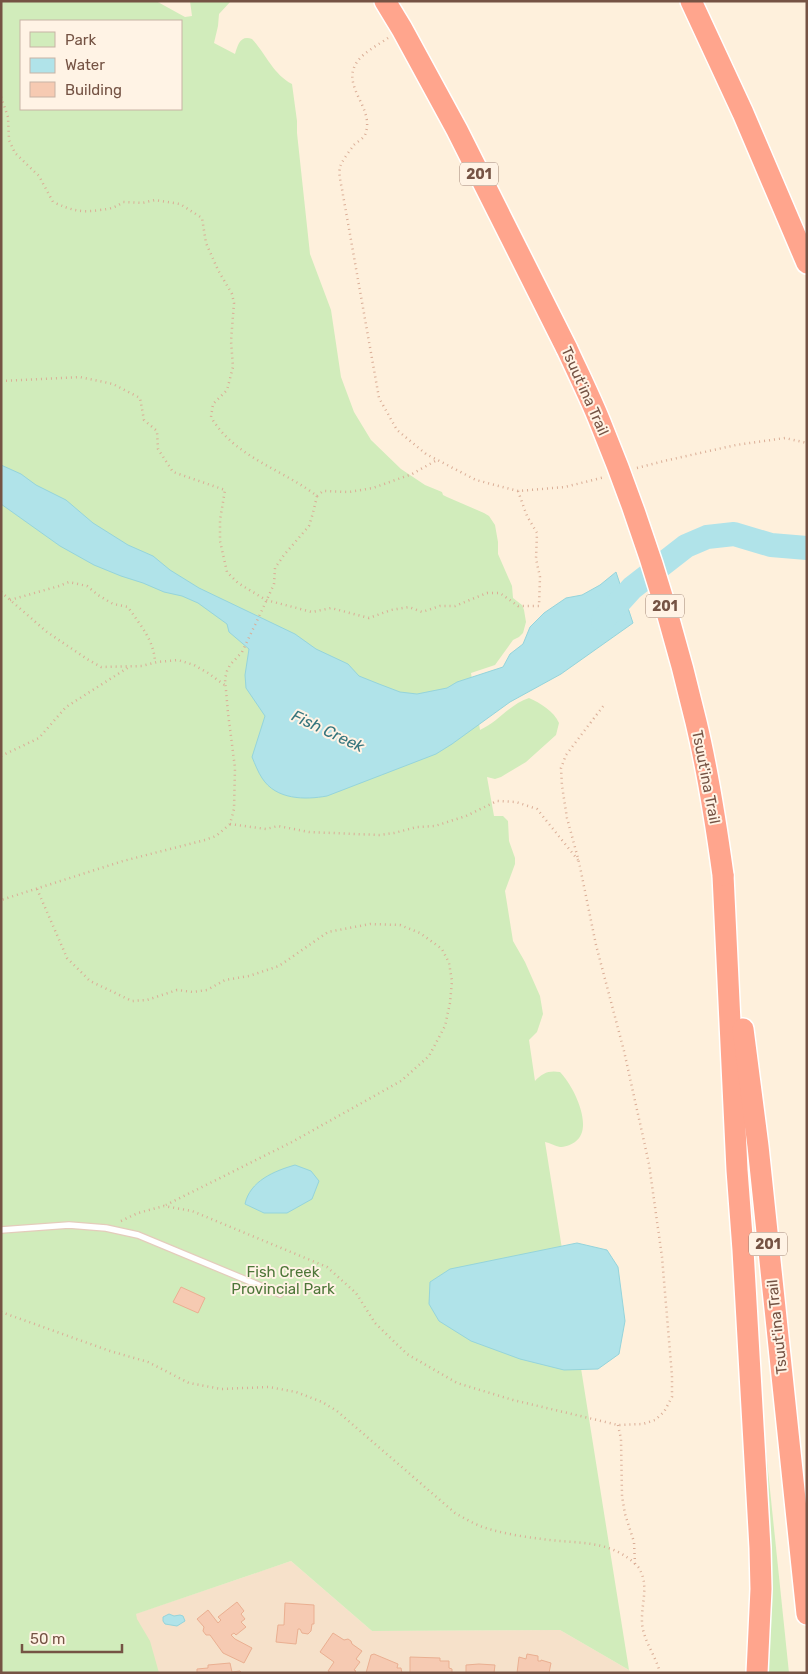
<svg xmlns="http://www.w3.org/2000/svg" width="808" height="1674" font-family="Rubik,sans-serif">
<rect width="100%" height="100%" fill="#fef0dc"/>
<polygon fill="#f6e1ca" points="291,1561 372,1631 560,1630 629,1670 631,1673 152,1673 135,1614"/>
<g fill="#d1ecbb" fill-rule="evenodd">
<path d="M1,1h155l29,16 7,-1 -2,-15h41l-12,13 -1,12 -4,17 21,11c3,-9 5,-19 17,-15 14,15 21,35 40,45l5,37v12l13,121 21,56 10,67 13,35 17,28 30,29 24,16 17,7 1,3 4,2 37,16 5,3 6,9 3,17v12l14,32 1,12 9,7 2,5 2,12 -3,11 -4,4 -6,3 -18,25 -24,8 9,57c18,-8 30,-26 49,-32 11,5 25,13 30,25l-3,12 -30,27 -25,15 -6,2 -8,-2 7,39h9l5,5 1,20 6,17v6l-10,27 8,50 12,21 15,34 3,18 -6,18 -8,8 6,41c7,-8 14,-11 25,-9 13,13 35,56 15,70 -4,3 -11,5 -15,5 -5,-1 -10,-4 -15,-5l84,528 -69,-40 -188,1 -81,-70 -155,53 1,5 13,22 9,32h-158zM21,21h160v88h-160z"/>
<polygon points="762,1432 764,1432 789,1673 764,1673"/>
</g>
<g fill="#b0e3e9" stroke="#95d4db">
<path d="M1,465l20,9 15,11 30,15 27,23 35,22 25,11 17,14 29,18 96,46 21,15 32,15 11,12 20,8 21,8 17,2 30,-6 10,-6 46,-15 7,-13 13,-10 7,-17 14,-14 22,-15 16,-3 18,-10 16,-13 17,51 -72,51 -51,28 -58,42 -16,10 -109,42c-22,4 -51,4 -65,-18 -4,-6 -7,-14 -10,-21l13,-41 -19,-28 -1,-13 4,-26 -20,-17 -2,-8 -29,-21 -16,-7 -18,-4 -21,-9 -22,-7 -27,-11 -34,-19 -59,-42z"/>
<path d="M295,1165l16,6 8,10 -7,18 -25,14h-23l-19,-9c5,-23 29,-33 50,-39z"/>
<polygon points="577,1243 607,1250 618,1267 625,1321 619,1354 598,1369 564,1370 520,1359 471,1341 439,1321 429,1304 430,1282 450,1269"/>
<polygon points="169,1614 174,1616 180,1615 183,1616 185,1621 177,1626 165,1624 163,1621 163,1617"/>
</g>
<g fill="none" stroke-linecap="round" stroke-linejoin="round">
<polyline stroke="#b0e3e9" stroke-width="24" points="603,620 632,588 686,546 707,537 734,534 771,545 807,548"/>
</g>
<g fill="#f6cab2" stroke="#eaaf91">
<polygon points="181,1287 205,1298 198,1313 173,1302"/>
<polygon points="237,1602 244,1611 241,1614 245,1619 241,1622 246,1627 236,1635 234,1633 231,1635 235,1639 252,1648 244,1663 223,1653 210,1635 206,1635 203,1631 204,1627 197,1619 208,1610 218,1623 221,1620 218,1617"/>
<polygon points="285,1603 314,1605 314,1624 312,1624 311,1631 308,1634 302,1633 300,1629 298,1629 296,1644 276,1642 278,1625 284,1625"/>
<polygon points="333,1633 344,1640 348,1639 351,1641 352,1644 362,1651 356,1659 360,1662 354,1670 356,1671 354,1673 331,1673 328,1671 334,1662 320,1652"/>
<polygon points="374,1654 398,1664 397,1668 401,1668 402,1673 366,1673 371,1655"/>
<polygon points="527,1654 538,1656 538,1661 541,1661 541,1660 551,1663 549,1673 517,1673 519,1657 526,1659"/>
<polygon points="410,1657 440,1658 440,1661 449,1661 449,1668 452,1669 452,1673 410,1673"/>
<polygon points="230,1663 232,1672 240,1671 242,1673 197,1673 197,1669 208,1668 208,1665"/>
<polygon points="479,1664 495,1665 494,1673 466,1673 466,1665"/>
</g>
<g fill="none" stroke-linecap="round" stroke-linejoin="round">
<defs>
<polyline id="lane" points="1,1230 69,1225 106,1228 138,1235 280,1294"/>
<g id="highway">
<polyline points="385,1 402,29 457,130 567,349"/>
<polyline points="691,1 743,113 807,263"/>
<polyline points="723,875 737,1170 743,1250 760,1548 761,1589 757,1673"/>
<polyline points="743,1029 758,1146 807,1614"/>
</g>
</defs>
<use href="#lane" stroke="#e4ccbb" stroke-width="8"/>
<use href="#highway" stroke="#fff" stroke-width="24"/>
<g stroke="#daad96" stroke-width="2.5" stroke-dasharray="1 4" stroke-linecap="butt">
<path d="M388,38c-10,7 -24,14 -31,24 -17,25 19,46 8,73 -2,4 -8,7 -11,10 -3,4 -14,18 -14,23 -2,7 2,19 3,27l36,203 18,32 29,24 50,26 42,11 47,-4 40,-10"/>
<path d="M1,97l7,20 1,23 6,13 24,23 14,26c18,8 27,11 47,8 9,-1 15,-2 23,-8l19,1 13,-3 25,4 22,14 4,25 12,27 14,24 2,9 -3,38 2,26 -6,23 -14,14 -2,13c23,40 71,52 106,79l-4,17 -4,13 -25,29 -9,13 -1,16 -10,22 -22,46 -12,13 -3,6 -2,8 3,34 7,55 -1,41 -4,15 -14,12 -11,4 -82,21 -122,39"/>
<polyline points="1,381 80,377 113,384 140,398 144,420 157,431 158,449 173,472 225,490 220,520 220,541 227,572 238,583 266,600 312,612 331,608 369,618 391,610 409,607 422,612 440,606 455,606 487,593 500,593 518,606 539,606 540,577 536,559 537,533 527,516 518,491"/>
<polyline points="637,468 664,461 736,445 785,438 807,443"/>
<polyline points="317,496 323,491 349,492 373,488 412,474 437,460"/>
<polyline points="1,592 47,632 87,659 101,667 142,666 157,662 178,660 194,665 208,673 226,686"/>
<path d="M10,600l49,-14 10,-4 18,4 11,9 15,9 15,3c12,18 26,33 27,55"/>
<polyline points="1,756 39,738 66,707 129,667"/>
<polyline points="230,824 266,829 278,826 309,832 379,835 394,833 417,827 435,826 466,816 497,801 516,802 537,809 578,860"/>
<polyline points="37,889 67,958 90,981 132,1001 147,1000 177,990 193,992 207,990 225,980 249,976 279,966 328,932 370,924 400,925 420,933 442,949 449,963 452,981 450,1003 445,1026 429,1056 401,1081 292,1142 166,1205"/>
<polyline points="121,1221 138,1213 164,1206 192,1211 327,1267 356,1293 375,1323 407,1354 457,1383 513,1400 618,1425 643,1424 655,1420 664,1412 672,1397 672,1376 662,1257 649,1164 624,1051 596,945 579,862 567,818 562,786 561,768 566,755 604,705"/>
<path d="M1,1312l109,39 38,11 41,21 32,6 48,-2 27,5 26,10 15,9 118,102c11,6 22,13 34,16 17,5 36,8 53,10 32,5 65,0 91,23 3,3 6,5 7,8 9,17 1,34 2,53 1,17 14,33 18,50"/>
<polyline points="618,1425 621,1439 622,1496 625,1514 634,1542 635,1564"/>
</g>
<use href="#lane" stroke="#fff" stroke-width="5.5"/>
<use href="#highway" stroke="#ffa58d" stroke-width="21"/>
<defs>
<path id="highway-bridge" d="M567,349c11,24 23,48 33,73 40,97 72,198 96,300 12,50 20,102 27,153"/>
</defs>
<use href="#highway-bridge" stroke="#fff" stroke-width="24" stroke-linecap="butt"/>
<use href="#highway-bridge" stroke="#ffa58d" stroke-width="21"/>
</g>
<g text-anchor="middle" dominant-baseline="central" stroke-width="4" stroke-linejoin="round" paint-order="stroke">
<g fill="#fff3e5" stroke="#9e8374" stroke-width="1">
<rect x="460" y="162.5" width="38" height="23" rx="4"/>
<rect x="646" y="594.5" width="38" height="23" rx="4"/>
<rect x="749" y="1232.5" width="38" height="23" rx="4"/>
</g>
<g font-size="14" font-weight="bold" fill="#755344">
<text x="479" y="174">201</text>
<text x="665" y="606">201</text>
<text x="768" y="1244">201</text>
</g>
<g font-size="15" fill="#755344" stroke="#fff3e5">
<text transform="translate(585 391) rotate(66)">Tsuut'ina Trail</text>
<text transform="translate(706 777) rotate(79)">Tsuut'ina Trail</text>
<text transform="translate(777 1327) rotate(-96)">Tsuut'ina Trail</text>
</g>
<g font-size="15" fill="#4d7638" stroke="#fff3e5">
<text x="283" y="1272">Fish Creek<tspan x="283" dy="17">Provincial Park</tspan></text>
</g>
<g font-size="16" font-style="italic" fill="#36757d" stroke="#fff3e5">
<text transform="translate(328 731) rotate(25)">Fish Creek</text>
</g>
</g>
<rect width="808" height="1674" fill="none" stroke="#755344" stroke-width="5"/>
<rect x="20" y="20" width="162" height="90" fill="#fff3e5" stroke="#c8b3a5"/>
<rect x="30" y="32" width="25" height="15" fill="#d1ecbb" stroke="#c8b3a5"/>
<text x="65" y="45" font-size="15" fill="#755344">Park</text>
<rect x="30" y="58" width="25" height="15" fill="#b0e3e9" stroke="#c8b3a5"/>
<text x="65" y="70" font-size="15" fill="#755344">Water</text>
<rect x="30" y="82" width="25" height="15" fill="#f6cab2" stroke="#c8b3a5"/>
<text x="65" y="95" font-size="15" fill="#755344">Building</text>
<path d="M22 1644v8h100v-8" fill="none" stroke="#755344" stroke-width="2.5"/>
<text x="30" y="1644" font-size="15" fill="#755344" stroke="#fff3e5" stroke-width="4" paint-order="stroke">50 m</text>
</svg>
